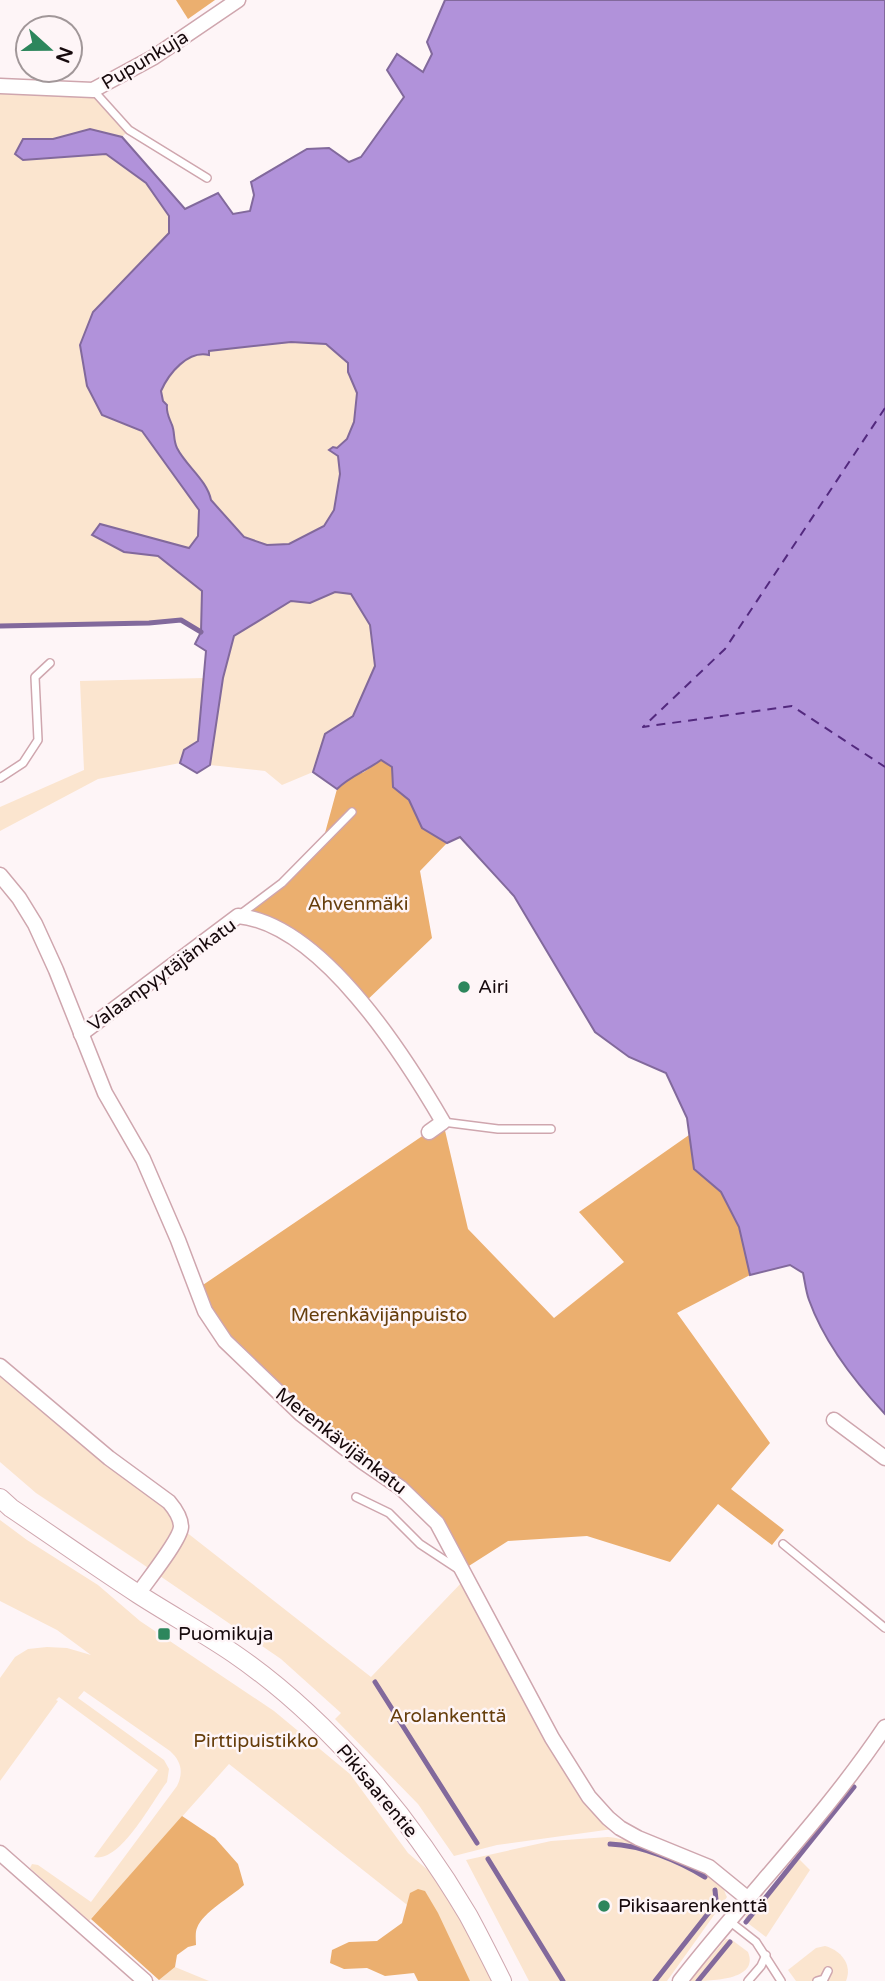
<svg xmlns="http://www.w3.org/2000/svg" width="885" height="1981" font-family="'Varela Round',sans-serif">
<rect width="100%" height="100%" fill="#fef5f7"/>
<g fill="#fbe5cf">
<polygon points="0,86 93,90 129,130 122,137 90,129 53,139 23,139 23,160 106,154 146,183 169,216 169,233 93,312 102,415 142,431 200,510 198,536 189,548 101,524 124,552 158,556 202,591 201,632 181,620 149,623 0,626"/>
<path d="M291,342c11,0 26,-1 37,4 18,7 34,41 31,59 -2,17 -9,31 -17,45l-7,-3c8,22 7,63 -13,80 -5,5 -12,7 -18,11 -14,7 -31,11 -47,5 -20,-7 -31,-28 -46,-43 -4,-19 -24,-34 -33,-51 -4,-7 -3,-13 -5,-21 -3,-12 -10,-24 -12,-37 3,-8 7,-17 14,-23 28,-26 80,-23 116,-26z"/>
<polygon points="335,592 351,594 370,625 375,666 353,716 325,734 313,772 282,785 265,771 210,765 223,678 234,636 291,601 310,603"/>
<polygon points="204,678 198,741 184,750 180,763 98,779 0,831 0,807 84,770 80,681"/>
<polygon points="0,1372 151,1494 181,1528 371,1677 465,1579 552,1738 620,1828 497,1845 454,1856 418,1804 335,1719 341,1713 281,1659 141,1563 36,1493 0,1462"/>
<path d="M0,1520l27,20 71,45 42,36 134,90 76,63 58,79 21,18 32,49 32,61h-44l-14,-54 -206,-163 -140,157 -59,-53 2,-4 6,1 53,37 86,-116c7,-14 4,-25 -7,-35l-86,-60 -6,7 86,62 5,9 -2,13c-15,19 -46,81 -73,75l64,-87 -99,-73 -3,3 2,1 -58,80v-103l15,-21 13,-8 19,-2 20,1 24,7 -34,-25 -57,-29z"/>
<path d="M608,1837c24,2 92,24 109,41 5,4 7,13 10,19l-60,84h-138l-63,-121 85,-19z"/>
<polygon points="798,1858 810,1870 766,1937 745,1921 746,1915"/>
<path d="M726,1939l6,1 16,12c12,29 -40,29 -58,29z"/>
<path d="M825,1946c15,4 28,18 21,35h-50l-8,-11 28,-22z"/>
<polygon points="175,1967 209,1981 159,1980"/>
</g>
<g fill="#ebaf6f">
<polygon points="176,0 215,0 188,19"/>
<polygon points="381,760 393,767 393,787 409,800 422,828 447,843 420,871 432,938 362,1005 316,955 238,916 282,883 322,844 337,789 349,778 364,772"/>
<polygon points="443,1122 468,1229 554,1318 624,1262 579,1212 689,1135 694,1169 721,1192 739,1227 750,1275 677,1313 770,1443 731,1489 784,1530 772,1545 718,1504 670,1562 587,1536 508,1541 461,1571 437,1523 363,1462 225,1341 197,1289"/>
<path d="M182,1816l33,22 23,26 6,21c-13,12 -41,27 -47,43 -2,4 -1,12 -1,17l-8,2 -11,8 -2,12 -16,13 -68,-61z"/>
<polygon points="418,1889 425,1891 438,1913 470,1981 418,1981 414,1973 385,1976 367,1968 344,1969 330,1963 332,1950 349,1942 377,1941 402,1923 410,1893"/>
</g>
<path fill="#b192da" stroke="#82699c" stroke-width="2" fill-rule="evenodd" d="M445,0h440v1414c-30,-32 -61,-72 -76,-114 -3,-8 -4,-18 -6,-27l-13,-8 -40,10 -11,-48 -18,-35 -27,-23 -7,-51 -21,-45 -37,-16 -34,-25 -81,-136 -54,-59 -13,6 -25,-15 -13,-28 -16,-13 -1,-20 -11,-7c-15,11 -31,16 -44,29l-24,-17 12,-38 28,-18 22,-50 -5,-41 -19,-31 -16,-2 -25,11 -19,-2 -57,35 -11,42 -13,87 -13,8 -17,-10 4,-13 14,-9 8,-90 -11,-7 6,-12 1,-41 -44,-35 -34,-4 -32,-17 8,-11 89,24 9,-12 1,-26 -57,-79 -40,-16 -15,-29 -7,-41 13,-33 76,-79v-17l-23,-33 -40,-29 -83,6 -8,-6 8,-15h30l37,-10 32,8 63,72 33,-16 15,21 17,-3 4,-16 -3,-13 56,-33 22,-1 20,14 12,-5 43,-60 -17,-27 10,-16 26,18 9,-18 -5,-12zM291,342l35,2 22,19v9l9,21 -3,29 -7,17 -10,9 -4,-1 -4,3 9,6 2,18 -6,36 -10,16 -35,18 -22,1 -23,-8 -33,-37c-4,-20 -25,-34 -34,-52 -4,-8 -2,-16 -5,-23 -3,-8 -6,-12 -5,-20l-4,-4 -2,-10c8,-18 27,-41 48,-36v-4z"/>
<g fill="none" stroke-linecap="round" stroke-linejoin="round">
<g stroke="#82699c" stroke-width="5">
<polyline points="0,626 149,623 181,620 201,632"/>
<polyline points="375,1682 477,1843"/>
<path d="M610,1844c31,1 69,17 95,33"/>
<polyline points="488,1859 563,1981"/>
<polyline points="746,1922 854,1787"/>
<polyline points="655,1981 714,1906 716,1900 715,1890"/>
<polyline points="698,1981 730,1942"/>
</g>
<polyline stroke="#53297e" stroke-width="2" stroke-dasharray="9 7" stroke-linecap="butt" points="885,408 725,649 643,727 792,706 885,767"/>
<defs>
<g id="service">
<polyline points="93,90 129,130 207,178"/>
<polyline points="0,778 23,763 38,740 35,677 50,663"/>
<polyline points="238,916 282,883 352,812"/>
<polyline points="443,1122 498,1129 551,1129"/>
<polyline points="356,1497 389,1513 420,1544 458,1569"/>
<polyline points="783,1544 885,1628"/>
<polyline points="728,1920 756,1942 781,1981"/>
<polyline points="748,1981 761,1966 766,1955"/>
<polyline points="817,1981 824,1979 828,1971"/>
</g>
<g id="minor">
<polyline points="0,86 93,90 154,57 238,0"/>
<polyline points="0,875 19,898 35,924 56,970 105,1093 143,1159 178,1240 205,1311 225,1341 301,1414 363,1462 401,1488 437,1523 552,1738 589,1797 608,1818 620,1828 638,1838 709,1867 747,1898"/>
<path d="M81,1034l157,-118c83,8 166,139 205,206l-14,10"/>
<path d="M0,1366l109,92 60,44c6,7 12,15 12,25 -1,13 -34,54 -43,67"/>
<polyline points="834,1420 885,1458"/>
<polyline points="0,1853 145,1981"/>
<path d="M680,1981c67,-86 144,-163 205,-254"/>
</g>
<path id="tertiary" d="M0,1498l11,10c43,29 84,58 127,86 31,20 64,38 95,59 95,65 177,164 235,262 12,22 23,44 34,66"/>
</defs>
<use href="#service" stroke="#cfa6ae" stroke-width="10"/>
<use href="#minor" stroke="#cfa6ae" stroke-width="17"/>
<use href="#tertiary" stroke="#cfa6ae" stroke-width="20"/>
<use href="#service" stroke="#fff" stroke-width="7"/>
<use href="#minor" stroke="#fff" stroke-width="14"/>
<use href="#tertiary" stroke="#fff" stroke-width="18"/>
</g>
<g fill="#2d865c" stroke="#fef5f7" stroke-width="2.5">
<circle cx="464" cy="987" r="7"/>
<rect x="157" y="1627" width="14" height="14" rx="3.5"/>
<circle cx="604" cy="1906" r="7"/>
</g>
<g text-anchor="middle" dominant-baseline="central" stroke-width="5" stroke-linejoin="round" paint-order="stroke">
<g font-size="19" fill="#16090c" stroke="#fef5f7">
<text transform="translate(145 60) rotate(-31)">Pupunkuja</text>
<text transform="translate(162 975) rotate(-36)">Valaanpyytäjänkatu</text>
<text transform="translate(341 1441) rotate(38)">Merenkävijänkatu</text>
<text transform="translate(377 1791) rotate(50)">Pikisaarentie</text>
</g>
<g font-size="19" fill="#663e0c" stroke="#fef5f7">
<text x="358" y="904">Ahvenmäki</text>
<text x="379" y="1315">Merenkävijänpuisto</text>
<text x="448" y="1716">Arolankenttä</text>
<text x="256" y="1741">Pirttipuistikko</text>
</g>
<g font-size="19" fill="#16090c" stroke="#fef5f7" text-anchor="start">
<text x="478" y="987">Airi</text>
<text x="178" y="1634">Puomikuja</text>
<text x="618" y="1906">Pikisaarenkenttä</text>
</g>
</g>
<g transform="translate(49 49) rotate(111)"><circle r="33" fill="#fef5f7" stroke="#a19799" stroke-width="2"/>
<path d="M0-5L12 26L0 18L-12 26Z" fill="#2d865c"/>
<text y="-10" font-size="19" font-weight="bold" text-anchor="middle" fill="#16090c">N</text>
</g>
</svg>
